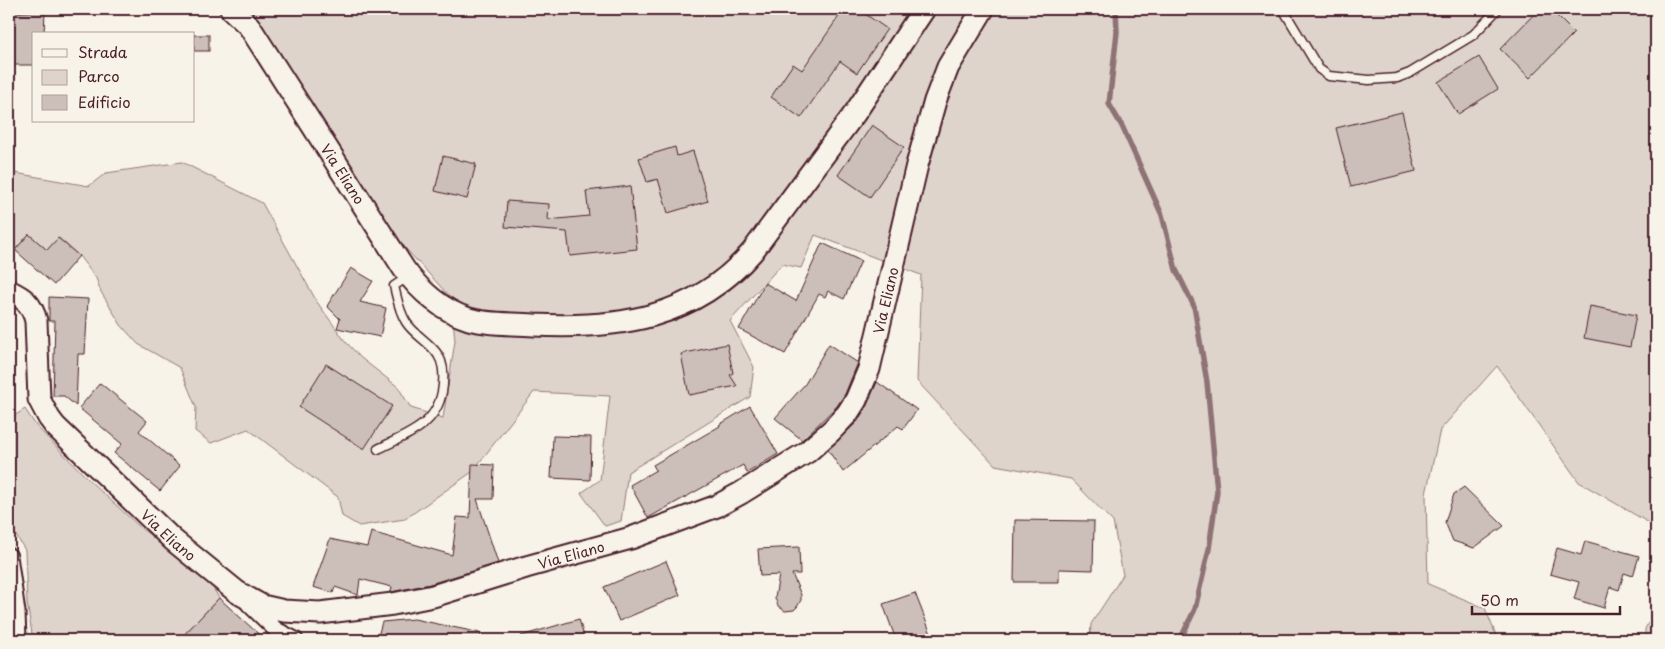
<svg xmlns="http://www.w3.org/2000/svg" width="1665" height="649" font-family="'Playpen Sans',sans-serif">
<rect width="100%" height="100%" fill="#f7f3e8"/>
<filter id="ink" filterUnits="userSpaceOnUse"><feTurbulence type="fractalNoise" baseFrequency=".02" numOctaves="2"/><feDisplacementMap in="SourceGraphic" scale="10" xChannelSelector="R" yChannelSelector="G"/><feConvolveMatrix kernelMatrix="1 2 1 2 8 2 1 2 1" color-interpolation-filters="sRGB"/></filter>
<g filter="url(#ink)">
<g fill="#ded4cc" stroke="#947a7c">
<polygon points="251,9 1656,9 1656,527 1579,482 1497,366 1440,430 1426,494 1428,584 1485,608 1498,640 1090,640 1091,624 1123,575 1113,522 1071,479 995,465 917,381 921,275 815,235 801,268 782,264 730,321 754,367 750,397 628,472 621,521 605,526 581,493 600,480 610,396 534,392 472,472 405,519 359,526 342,516 338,497 248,429 211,443 195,431 196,407 180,368 138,344 121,325 101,292 96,278 79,256 59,238 47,250 29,234 15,250 9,253 9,172 89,186 106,173 182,162 262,203 317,302 345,341 361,358 398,387 411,408 443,418 455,341 451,298 396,238"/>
<polygon points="25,409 37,427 92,483 142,529 187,563 210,583 219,598 183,636 187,640 33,640 27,603 25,550 9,524 9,417 14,416"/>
<polygon points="1656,608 1656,640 1645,640 1645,629"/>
</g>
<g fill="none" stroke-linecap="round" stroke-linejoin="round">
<polyline stroke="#8e7275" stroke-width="5.5" points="1116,9 1117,32 1109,104 1122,126 1162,215 1176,270 1194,306 1207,382 1217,491 1209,549 1195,609 1180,640"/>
</g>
<g fill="#ccbfb9" stroke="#4a1f2b">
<polygon points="844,9 858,9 887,29 857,73 840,61 801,118 771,97 793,64 802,70"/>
<polygon points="1539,9 1550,9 1574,33 1530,78 1500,49"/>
<polygon points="45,11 44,34 34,34 34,65 9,65 9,13"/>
<rect x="194" y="35" width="15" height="16"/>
<polygon points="1479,57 1498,89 1458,114 1438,82"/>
<polygon points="1402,112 1416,171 1351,187 1336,128"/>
<polygon points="872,125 904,147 870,197 838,175"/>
<polygon points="675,147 677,156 693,151 708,201 668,213 658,179 647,182 639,158"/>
<polygon points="443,156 476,164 467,199 435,191"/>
<polygon points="630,186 637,249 570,256 567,232 505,227 507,201 549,204 548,220 589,216 586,191"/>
<polygon points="29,234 47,250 58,238 79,256 54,285 15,250"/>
<polygon points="822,243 861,261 844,299 828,291 825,297 819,294 785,354 739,329 765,283 796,301"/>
<polygon points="351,268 373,281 360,302 386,308 380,337 337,328 340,319 327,306"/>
<polygon points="49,297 88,299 85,354 78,354 76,406 64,396 53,396 55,321 49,321"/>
<polygon points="1590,306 1636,315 1630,347 1584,338"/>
<polygon points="727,344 733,373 730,375 737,386 689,395 681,354"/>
<polygon points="829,344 858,363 857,365 845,394 837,406 802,440 775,418 805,384"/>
<polygon points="326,364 392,406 364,449 299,407"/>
<polygon points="877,382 917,410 903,429 898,426 843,472 828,450 858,421 867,405"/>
<polygon points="100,383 147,421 139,431 180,466 160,491 114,453 122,444 79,408"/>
<polygon points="750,406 778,454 747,473 743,465 648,518 630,485 656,470 653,465 720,426 719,425"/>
<polygon points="553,436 591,437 590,480 551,478"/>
<polygon points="472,464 494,465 493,499 477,499 498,563 430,584 391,592 392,587 360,579 358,595 335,587 333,593 313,587 330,539 367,547 371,532 452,555 457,517 470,518"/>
<polygon points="1464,487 1504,526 1474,548 1453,541 1445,522 1454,494"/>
<polygon points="1015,520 1094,521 1093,570 1059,569 1059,582 1014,582"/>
<polygon points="1585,541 1639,556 1633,576 1624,573 1619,590 1610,587 1604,608 1574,599 1579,582 1550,574 1557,548 1581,555"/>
<polygon points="799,547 800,574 792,574 801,595 801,600 797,607 794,610 785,611 778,606 775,598 779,575 760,576 758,549"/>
<polygon points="666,561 680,595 619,621 604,587"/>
<polygon points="915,593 931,634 915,640 896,640 883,604"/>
<polygon points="219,598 265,640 179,640"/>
<polygon points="414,619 481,633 480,640 377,640 382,622"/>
<polygon points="579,619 585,640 521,640 521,636"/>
</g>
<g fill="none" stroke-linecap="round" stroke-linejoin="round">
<defs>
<g id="lane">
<polyline points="1283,9 1319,69 1329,76 1369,80 1397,78 1410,73 1473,35 1498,9"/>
<path d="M378,449c32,-16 61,-24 65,-64 1,-10 1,-21 -5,-30 -8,-13 -24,-20 -32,-33 -7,-11 -9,-24 -12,-36l15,-10"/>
</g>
<g id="street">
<polyline points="9,556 17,612 18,640"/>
<polyline points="249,604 276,630 295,640"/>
</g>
<g id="secondary">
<path id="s1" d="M231,9l18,17 155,243c16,22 39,42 65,50 20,6 44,4 65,6 84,4 160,-6 218,-73l103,-139 69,-104"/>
<path id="s2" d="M9,291c15,7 23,13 27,30l3,78 10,19 6,8 118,114 64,52 25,14 22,5 36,2 73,-9 40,-8 93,-29 105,-29 86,-32 24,-13 66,-41 24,-21 16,-17 9,-14 13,-31 48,-204 18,-64 13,-34 35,-58"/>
</g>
</defs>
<use href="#lane" stroke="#4a1f2b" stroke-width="11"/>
<use href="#street" stroke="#4a1f2b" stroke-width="19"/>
<use href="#secondary" stroke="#4a1f2b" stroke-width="25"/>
<use href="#lane" stroke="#f7f3e8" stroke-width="8"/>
<use href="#street" stroke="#f7f3e8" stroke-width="15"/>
<use href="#secondary" stroke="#f7f3e8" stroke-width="21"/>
</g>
</g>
<g text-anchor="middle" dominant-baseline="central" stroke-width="4.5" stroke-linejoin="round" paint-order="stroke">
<g font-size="14" fill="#4a1f2b" stroke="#f7f3e8">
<text stroke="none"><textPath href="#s1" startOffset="200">Via Eliano</textPath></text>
<text stroke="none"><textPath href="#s2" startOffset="1179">Via Eliano</textPath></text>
<text stroke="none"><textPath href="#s2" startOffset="309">Via Eliano</textPath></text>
<text stroke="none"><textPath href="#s2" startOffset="744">Via Eliano</textPath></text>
</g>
</g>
<rect width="1665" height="649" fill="none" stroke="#f7f3e8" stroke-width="30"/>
<rect x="15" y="15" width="1635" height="619" fill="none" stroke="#4a1f2b" stroke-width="2" filter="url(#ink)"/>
<rect x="32" y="32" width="162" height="90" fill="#f7f3e8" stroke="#b29e9c"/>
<rect x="42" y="49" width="25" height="8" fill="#f7f3e8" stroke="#b29e9c"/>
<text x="78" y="58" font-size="15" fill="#4a1f2b">Strada</text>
<rect x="42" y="70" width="25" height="15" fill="#ded4cc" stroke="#b29e9c"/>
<text x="78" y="82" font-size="15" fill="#4a1f2b">Parco</text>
<rect x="42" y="95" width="25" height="15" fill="#ccbfb9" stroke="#b29e9c"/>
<text x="78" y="108" font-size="15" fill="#4a1f2b">Edificio</text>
<path d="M1472 606v8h148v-8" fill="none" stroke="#4a1f2b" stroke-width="2.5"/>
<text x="1480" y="606" font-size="15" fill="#4a1f2b" stroke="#f7f3e8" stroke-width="4" paint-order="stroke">50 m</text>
</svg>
